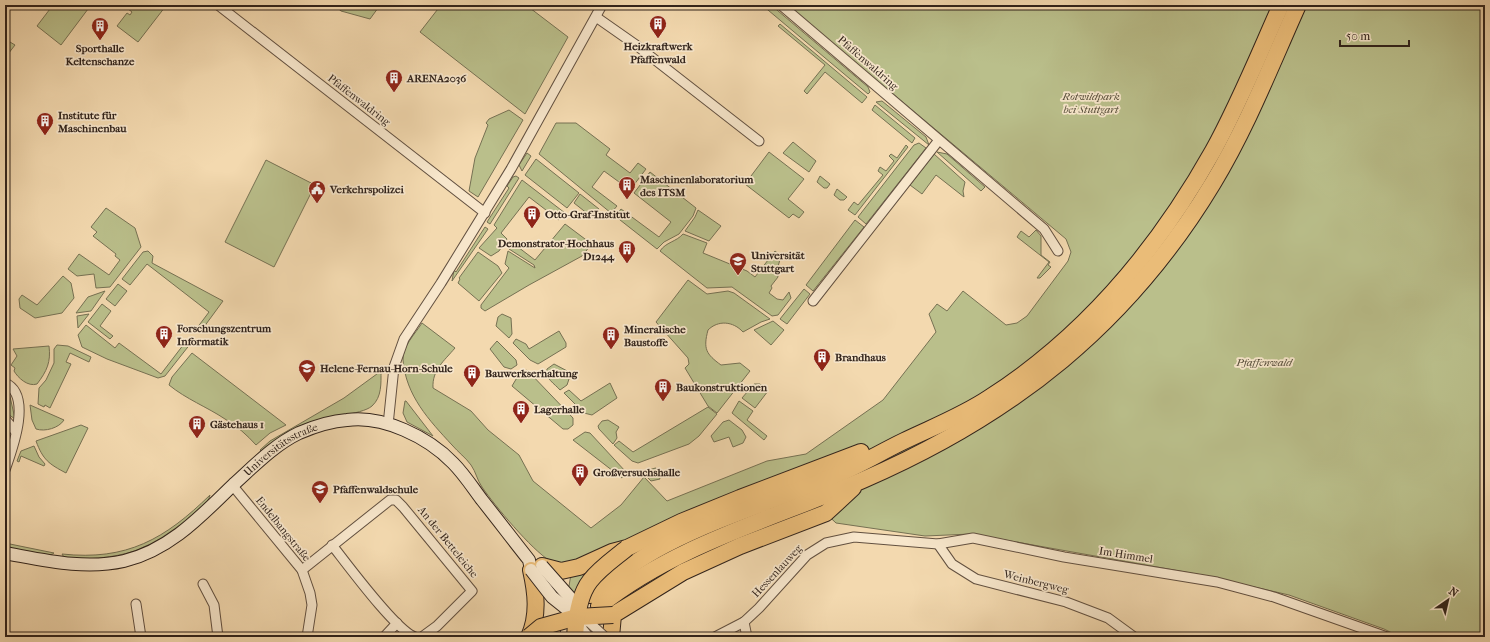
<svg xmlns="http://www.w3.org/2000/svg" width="1490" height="642" font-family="'IM FELL French Canon',serif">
<rect width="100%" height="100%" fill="#f3d9af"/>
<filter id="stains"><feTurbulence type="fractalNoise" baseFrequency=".005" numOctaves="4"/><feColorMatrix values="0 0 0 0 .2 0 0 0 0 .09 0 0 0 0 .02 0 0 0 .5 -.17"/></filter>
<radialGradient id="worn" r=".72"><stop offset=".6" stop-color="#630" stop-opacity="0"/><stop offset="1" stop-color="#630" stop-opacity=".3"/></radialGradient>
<g fill="#babf8b" stroke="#767153">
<polygon points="53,5 91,5 61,45 37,26"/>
<polygon points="123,5 163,5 165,7 138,42 117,26 127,13 130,15 132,12"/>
<polygon points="334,5 376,5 378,8 370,19 341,11"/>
<polygon points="441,5 526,5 568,37 525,114 420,32"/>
<polygon points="762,5 771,5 868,87 870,92 868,94"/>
<path d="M787,5h698v632h-85l-16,-8 -95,-34 -87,-20 -231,-41 -46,2 -89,-13 -51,-48 -208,87c-9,2 -19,4 -27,-1 -19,-12 -55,-55 -68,-74 -5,-7 -6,-15 -11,-22 -5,-7 -13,-13 -19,-20 -23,-25 -46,-49 -49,-85 -1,-13 12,-26 19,-37l33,25c-11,13 -23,22 -22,40l38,23 17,19 31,25 14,26 58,47 30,-23 23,-28 23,24 100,-40 39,-7 77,-54 53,-68 -7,-18 8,-10 10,7 16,-20 43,34 11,-2 10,-7 41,-55 3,-9 -5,-13z"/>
<polygon points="780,24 867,97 862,103 825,72 807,94 804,91 825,65 778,26"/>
<polygon points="5,39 15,45 5,58"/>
<polygon points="882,101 926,137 929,145 876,102"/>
<polygon points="875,105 915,138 912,143 872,110"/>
<polygon points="509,110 523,120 478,197 469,191 475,158 488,125 486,123 489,119"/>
<polygon points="556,123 576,123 610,149 606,155 630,173 638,163 646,169 630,190 604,171 592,187 617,206 611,213 539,154"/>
<polygon points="793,142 816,161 809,172 783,153"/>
<polygon points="919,143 926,148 866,224 858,217 914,145"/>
<polygon points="906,145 908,147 855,215 848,210 854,202 858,205 883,175 878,171 880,167 886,171 894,161 889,156 891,154 897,158"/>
<polygon points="769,152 804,179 788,199 804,212 799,218 793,214 789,218 745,184"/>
<polygon points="937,152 947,154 985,187 981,191"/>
<polygon points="527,153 531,156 522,171 519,165"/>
<polygon points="934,154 965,182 963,191 964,197 936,175 922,194 910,185"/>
<polygon points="536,159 579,193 567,208 525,175"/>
<polygon points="266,160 315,185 274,267 225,242"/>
<polygon points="650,172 696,208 693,216 679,234 664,242 657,249 615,216 621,209 659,237 671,222 634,193"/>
<polygon points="516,176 519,178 490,224 487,222 509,188 507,186 513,177"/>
<polygon points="820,176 830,184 827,188 824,188 817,182"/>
<polygon points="522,180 565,213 559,220 529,197 501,233 507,239 499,251 491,256 479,248 497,228 494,225"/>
<polygon points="837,189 847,197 844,200 840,200 834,195"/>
<polygon points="580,194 599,209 593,218 574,203"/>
<polygon points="106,208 135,228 141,247 110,287 96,288 94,274 77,276 68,269 79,254 109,275 120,260 115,256 116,254 93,236 97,232 91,227"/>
<polygon points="698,210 721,226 709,241 685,231 695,217"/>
<polygon points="855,220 864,227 813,291 806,285"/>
<polygon points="565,224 589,242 590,246 582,256 529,285 485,311 481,308 481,305 509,268 505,264 508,251 535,268 534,265 509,249 514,244 535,260"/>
<polygon points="485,227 488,229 452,281 454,270 456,272"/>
<polygon points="1036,230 1041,236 1041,255 1050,262 1048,265 1051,267 1040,278 1037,278 1049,262 1017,237 1021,231 1029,237"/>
<path d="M683,234l24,9 -4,10 44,18 8,6 20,-26 6,5 -4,14 1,7 -7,9 1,2 -3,5 8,6 6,1 6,-8 2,6 -13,17 -6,1 -40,-29 -25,1 -47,-37c6,-9 16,-9 23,-17z"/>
<polygon points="148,251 153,256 152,263 223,301 201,331 197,328 209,312 147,264 130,285 122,279 143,252"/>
<polygon points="478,252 498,266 502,273 479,301 458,283 460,279 459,278"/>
<polygon points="63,276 71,283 74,298 62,313 35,318 20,308 19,299 22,295 37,305"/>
<path d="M688,280l19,14 21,-3 6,2 36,26 -9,3 -18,10c-10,-11 -25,-12 -35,-2 -5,19 -2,24 13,35l19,-2 10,8 -33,42 -9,-7 -23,-38 4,-4 -1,-6 -32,-36z"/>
<polygon points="118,284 127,291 115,306 106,299"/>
<polygon points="804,289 810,294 787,324 780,319"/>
<polygon points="105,291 91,311 76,313 88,297"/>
<polygon points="102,304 111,311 100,326 113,336 110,339 88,322"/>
<polygon points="89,314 78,328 77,316"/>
<polygon points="502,314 511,318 512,334 509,338 496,326 498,317"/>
<polygon points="773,321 784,330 771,345 754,330"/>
<polygon points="86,325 115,348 119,343 161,374 187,340 191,343 165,376 158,378 107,359 82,347 78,335"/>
<polygon points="559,331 566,343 566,347 538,364 530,360 513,343 516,339 526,344 529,349"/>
<polygon points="497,341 516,360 517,365 511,369 504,367 490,349"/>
<polygon points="57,345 68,346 91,357 89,362 70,353 66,362 71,364 50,408 45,405 44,407 38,404 39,388 46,380 54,363 54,349"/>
<path d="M49,346c2,16 -2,25 -12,38 -9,3 -19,-6 -23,-13l1,-3 -4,-3 6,-9 -4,-7z"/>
<path d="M192,353l94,72 -16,8 -14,12c-9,-10 -19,-19 -31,-26 -18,-12 -39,-20 -56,-34l3,-8z"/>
<path d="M554,364l17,9 -4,12 -7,5c-5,-6 -16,-12 -13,-21z"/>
<polygon points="527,370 573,418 573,425 568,429 563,429 512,386 518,376"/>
<path d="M381,371c0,12 1,26 -9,35 -10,9 -51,11 -67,18 -16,6 -29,18 -43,28l-2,-2 10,-9 74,-43z"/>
<polygon points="610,383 617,398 592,415 584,413 564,393 569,390 581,401"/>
<polygon points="754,384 760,384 768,391 755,408 742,398"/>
<polygon points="5,387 9,392 15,419 5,412"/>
<polygon points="405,401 406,401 433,436 407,422 403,413"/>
<polygon points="739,401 753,411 747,420 767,436 764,440 732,413"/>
<path d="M30,405l34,15c-5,8 -19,12 -28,9l-4,-9z"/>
<polygon points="708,407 717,414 699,436 689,444 638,463 632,461 614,445 619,441 633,452"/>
<polygon points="608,420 619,427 616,432 617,438 613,444 599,429 598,426 602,421"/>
<polygon points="729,420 742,430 746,437 743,443 733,447 729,437 714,442 711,436 723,422"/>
<path d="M81,425l7,3 -22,45c-17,-9 -23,-13 -30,-32z"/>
<polygon points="585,432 590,433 626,472 622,478 573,440"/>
<polygon points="34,446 39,457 45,464 44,466 21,456 19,462 17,461 21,451"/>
<path d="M656,468l4,11 -9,2 -4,-4c0,-6 3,-8 9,-9z"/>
<path d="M210,495c-2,9 -11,14 -17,21 -39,36 -77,44 -128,43l-3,-5c65,7 103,-15 148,-59z"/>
<path d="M5,543l49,10c-8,7 -38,-4 -49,-6z"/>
<polygon points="610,556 573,595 566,588 569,586 571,574"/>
</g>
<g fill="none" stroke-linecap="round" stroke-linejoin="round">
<defs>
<g id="street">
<polyline points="218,5 485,213"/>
<polyline points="781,5 1044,229 1058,251"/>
<polyline points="596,17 636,45 759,141"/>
<polyline points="813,301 939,140"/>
<path d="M5,383c28,12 7,67 0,87"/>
<polyline points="5,419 16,432"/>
<polyline points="388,425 394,367 404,339 441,283 511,169 602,5"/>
<polyline points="233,486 302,570 310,593 312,605 307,637"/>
<polyline points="938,544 952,564 976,579 1066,602 1108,618 1134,637"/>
<path d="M332,545c15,19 64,86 83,92"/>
<polyline points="302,570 390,500 396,500 403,507 472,591 437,626 422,637"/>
<polyline points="203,584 214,605 218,637"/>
<polyline points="136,604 141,637"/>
<polyline points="744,622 747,637"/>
<polyline points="384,637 397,623"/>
<polyline points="715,637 744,622 759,608 807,555 826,543 854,537 938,544 973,538 1064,557 1217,582 1274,597 1387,637"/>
</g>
<g id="secondary">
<path id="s1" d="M5,553c39,7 79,17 119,8 46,-11 78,-46 110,-77 20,-18 40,-39 65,-51 14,-6 33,-12 48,-13 36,-5 81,17 106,43 11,11 20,25 29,37 16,20 31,40 47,60l2,10"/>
</g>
<g id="highway">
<polyline points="542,566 561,571 579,567 612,552 627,548 681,522 740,498 861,452"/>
<path d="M590,595c24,-18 48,-36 75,-50 55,-29 115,-46 171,-70 24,-10 45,-23 68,-34 29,-14 58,-25 85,-43 95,-61 169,-149 224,-247 26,-47 46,-97 68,-146"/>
<path d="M599,606c78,-62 174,-87 264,-126 150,-65 265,-156 350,-297 34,-56 58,-118 85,-178"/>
<path d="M529,637c10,-22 7,-45 2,-67"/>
<polyline points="547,637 552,631"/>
<polyline points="611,637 613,615 683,572 740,546 826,513 853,488"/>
</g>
</defs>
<use href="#street" stroke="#625040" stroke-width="11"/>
<use href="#secondary" stroke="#31231b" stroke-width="14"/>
<use href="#highway" stroke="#31231b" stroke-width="18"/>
<use href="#street" stroke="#f7e6cb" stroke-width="9"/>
<use href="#secondary" stroke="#f7e6cb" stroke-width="12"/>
<use href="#highway" stroke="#eabc78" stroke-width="16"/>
<defs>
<g id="street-bridge">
<polyline points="582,619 590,623 605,637"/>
<polyline points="578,620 583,630 589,637"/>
</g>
<g id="secondary-bridge">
<polyline points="542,566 573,601 577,616"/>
<polyline points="531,570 552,597 577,617"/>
</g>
<g id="highway-bridge">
<polyline points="529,637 541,627 577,617 613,615"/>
<path d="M575,637c1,-18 4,-42 15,-56 10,-13 25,-23 37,-33"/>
</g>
</defs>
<use href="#street-bridge" stroke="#625040" stroke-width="11" stroke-linecap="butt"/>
<use href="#secondary-bridge" stroke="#31231b" stroke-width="14" stroke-linecap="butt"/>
<use href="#highway-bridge" stroke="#31231b" stroke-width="18" stroke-linecap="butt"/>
<use href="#street-bridge" stroke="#f7e6cb" stroke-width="9"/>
<use href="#secondary-bridge" stroke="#f7e6cb" stroke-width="12"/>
<use href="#highway-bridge" stroke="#eabc78" stroke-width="16"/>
</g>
<defs>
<symbol id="building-pin" viewBox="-11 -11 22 30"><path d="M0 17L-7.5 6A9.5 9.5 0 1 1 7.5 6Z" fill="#8f2418" stroke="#f7e6cb"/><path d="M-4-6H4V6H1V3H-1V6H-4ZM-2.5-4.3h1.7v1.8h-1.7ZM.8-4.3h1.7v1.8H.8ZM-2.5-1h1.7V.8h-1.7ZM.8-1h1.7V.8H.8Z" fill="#fff"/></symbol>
<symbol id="civic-pin" viewBox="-11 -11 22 30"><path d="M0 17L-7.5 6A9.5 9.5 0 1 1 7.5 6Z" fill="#8f2418" stroke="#f7e6cb"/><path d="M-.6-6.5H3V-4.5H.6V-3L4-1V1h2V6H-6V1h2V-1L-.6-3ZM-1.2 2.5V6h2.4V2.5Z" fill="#fff"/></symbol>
<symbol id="university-pin" viewBox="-11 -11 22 30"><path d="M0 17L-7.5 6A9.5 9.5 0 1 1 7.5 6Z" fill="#8f2418" stroke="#f7e6cb"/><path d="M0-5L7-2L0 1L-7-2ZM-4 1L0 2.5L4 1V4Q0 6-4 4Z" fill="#fff"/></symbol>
<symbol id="school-pin" viewBox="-11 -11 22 30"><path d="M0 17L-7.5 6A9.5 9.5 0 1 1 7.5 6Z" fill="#8f2418" stroke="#f7e6cb"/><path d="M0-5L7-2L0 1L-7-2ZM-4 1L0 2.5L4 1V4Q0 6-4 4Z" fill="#fff"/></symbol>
</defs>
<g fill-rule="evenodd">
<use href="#building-pin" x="648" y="14" width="20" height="27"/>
<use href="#building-pin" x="90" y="16" width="20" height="27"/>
<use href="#building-pin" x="384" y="68" width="20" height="27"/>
<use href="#building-pin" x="35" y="111" width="20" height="27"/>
<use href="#building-pin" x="617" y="175" width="20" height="27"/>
<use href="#civic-pin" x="307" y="179" width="20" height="27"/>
<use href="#building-pin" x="522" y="204" width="20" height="27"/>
<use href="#building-pin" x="617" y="239" width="20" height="27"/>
<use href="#university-pin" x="728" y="251" width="20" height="27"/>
<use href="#building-pin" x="154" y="324" width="20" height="27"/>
<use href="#building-pin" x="601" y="325" width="20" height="27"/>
<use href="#building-pin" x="812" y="347" width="20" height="27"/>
<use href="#school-pin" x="297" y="358" width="20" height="27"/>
<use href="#building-pin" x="462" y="363" width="20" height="27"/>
<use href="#building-pin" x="653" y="377" width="20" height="27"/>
<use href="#building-pin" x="511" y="399" width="20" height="27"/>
<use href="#building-pin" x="187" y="414" width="20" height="27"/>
<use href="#building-pin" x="570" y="462" width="20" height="27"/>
<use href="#school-pin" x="310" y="479" width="20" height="27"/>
</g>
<g text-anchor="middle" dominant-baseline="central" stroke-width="3.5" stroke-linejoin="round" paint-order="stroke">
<g font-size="11" font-weight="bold" fill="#31231b" stroke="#f7e6cb" text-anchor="start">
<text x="658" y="46" text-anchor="middle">Heizkraftwerk<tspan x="658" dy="13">Pfaffenwald</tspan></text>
<text x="100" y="48" text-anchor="middle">Sporthalle<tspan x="100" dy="13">Keltenschanze</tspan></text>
<text x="407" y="78">ARENA2036</text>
<text x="58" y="115">Institute für<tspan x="58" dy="13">Maschinenbau</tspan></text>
<text x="640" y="179">Maschinenlaboratorium<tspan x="640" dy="13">des ITSM</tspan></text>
<text x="330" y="189">Verkehrspolizei</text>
<text x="545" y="214">Otto-Graf-Institut</text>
<text x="614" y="243" text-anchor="end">Demonstrator-Hochhaus<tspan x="614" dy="13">D1244</tspan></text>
<text x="751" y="255">Universität<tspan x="751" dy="13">Stuttgart</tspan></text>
<text x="177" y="328">Forschungszentrum<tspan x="177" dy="13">Informatik</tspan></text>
<text x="624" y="329">Mineralische<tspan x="624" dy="13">Baustoffe</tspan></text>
<text x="835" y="357">Brandhaus</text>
<text x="320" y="368">Helene-Fernau-Horn-Schule</text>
<text x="485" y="373">Bauwerkserhaltung</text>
<text x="676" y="387">Baukonstruktionen</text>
<text x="534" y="409">Lagerhalle</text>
<text x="210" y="424">Gästehaus 1</text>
<text x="593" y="472">Großversuchshalle</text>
<text x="333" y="489">Pfaffenwaldschule</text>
</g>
<g font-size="11" fill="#31231b" stroke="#f7e6cb">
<text transform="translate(868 63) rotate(41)">Pfaffenwaldring</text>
<text transform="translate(359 100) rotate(38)">Pfaffenwaldring</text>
<text stroke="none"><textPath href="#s1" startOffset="315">Universitätsstraße</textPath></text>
<text transform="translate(283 529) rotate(51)">Endelbangstraße</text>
<text transform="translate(448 542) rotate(51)">An der Betteleiche</text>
<text transform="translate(1126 555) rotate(9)">Im Himmel</text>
<text transform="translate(777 571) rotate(-47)">Hessenlauweg</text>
<text transform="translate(1036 582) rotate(14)">Weinbergweg</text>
</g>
<g font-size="11" font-style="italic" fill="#534a37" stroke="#f7e6cb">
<text x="1091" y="96">Rotwildpark<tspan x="1091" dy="13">bei Stuttgart</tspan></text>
<text x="1264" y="362">Pfaffenwald</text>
</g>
</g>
<rect width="1490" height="642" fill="none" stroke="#f3d9af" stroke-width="20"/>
<rect x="6" y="6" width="1478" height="630" fill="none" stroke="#31231b" stroke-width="2"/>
<rect x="10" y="10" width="1470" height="622" fill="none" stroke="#31231b"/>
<g transform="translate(1448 600) rotate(34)" stroke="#f7e6cb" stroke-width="3" paint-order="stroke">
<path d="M0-3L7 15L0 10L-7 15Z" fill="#31231b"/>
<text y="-6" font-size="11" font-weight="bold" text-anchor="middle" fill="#31231b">N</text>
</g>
<path d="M1340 40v6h69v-6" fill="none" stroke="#31231b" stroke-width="2"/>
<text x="1346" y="40" font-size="12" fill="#31231b" stroke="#f7e6cb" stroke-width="3" paint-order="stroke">50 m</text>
<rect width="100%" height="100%" filter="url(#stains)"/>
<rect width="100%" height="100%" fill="url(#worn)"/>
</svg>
